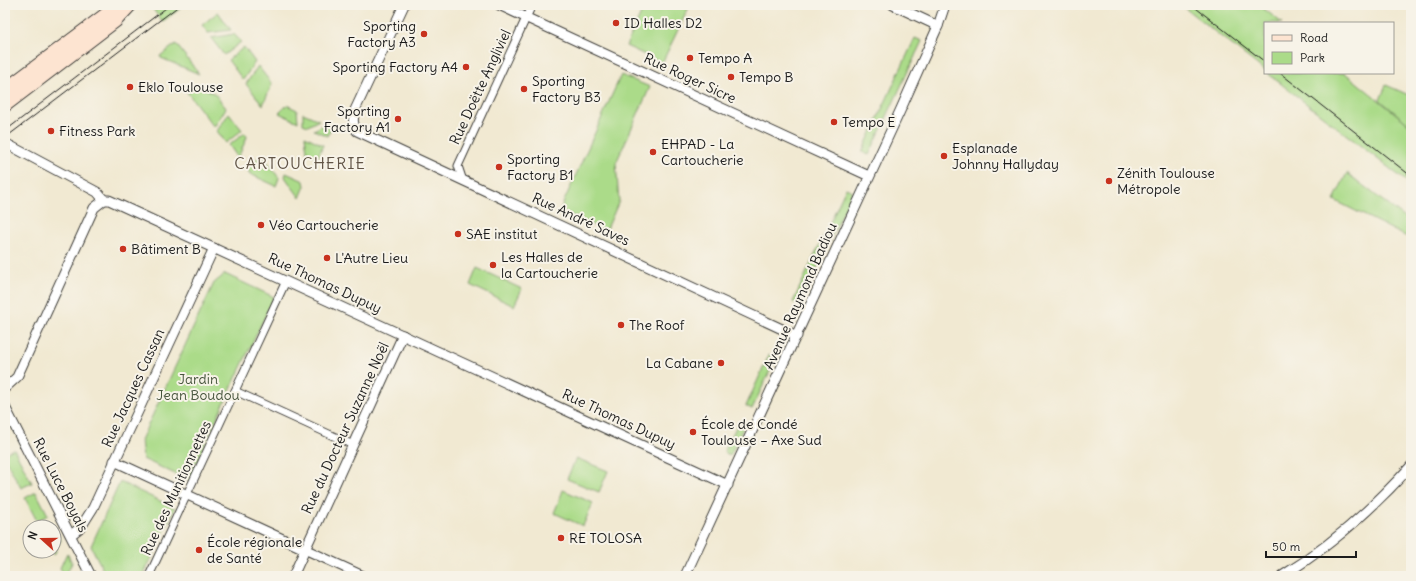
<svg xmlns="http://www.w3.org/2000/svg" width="1416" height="581" font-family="Delius,sans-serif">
<rect width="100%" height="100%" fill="#f7f3e8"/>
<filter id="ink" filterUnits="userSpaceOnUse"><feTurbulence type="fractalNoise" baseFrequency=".025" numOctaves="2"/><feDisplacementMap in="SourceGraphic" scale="8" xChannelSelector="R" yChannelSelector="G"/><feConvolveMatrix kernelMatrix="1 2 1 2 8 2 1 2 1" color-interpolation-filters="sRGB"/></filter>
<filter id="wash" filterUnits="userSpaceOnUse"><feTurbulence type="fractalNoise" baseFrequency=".012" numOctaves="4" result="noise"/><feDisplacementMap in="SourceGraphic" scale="16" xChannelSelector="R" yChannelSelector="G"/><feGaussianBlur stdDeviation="0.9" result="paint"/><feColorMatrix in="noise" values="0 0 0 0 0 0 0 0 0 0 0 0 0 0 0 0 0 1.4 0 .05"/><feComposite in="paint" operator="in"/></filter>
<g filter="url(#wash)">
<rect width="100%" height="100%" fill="#f1e9d2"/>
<g fill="#abdb89" stroke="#647c52">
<polygon points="159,5 185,5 162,22 153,9"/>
<polygon points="645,5 690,5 662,63 626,46"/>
<polygon points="1181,5 1259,5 1282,23 1265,23 1265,71"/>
<polygon points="218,12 231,30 208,33 202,25"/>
<polygon points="234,34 241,42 224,55 211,38"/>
<polygon points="915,38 922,41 869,155 862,152"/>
<polygon points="176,44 199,74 161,58 160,56"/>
<polygon points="244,47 255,62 243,80 228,60"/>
<polygon points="258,66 272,84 263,105 246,84"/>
<polygon points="1267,73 1345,73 1411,126 1411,185"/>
<polygon points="621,75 650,87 616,163 619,201 606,231 560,210"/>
<polygon points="197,85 214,93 226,108 214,127 187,92"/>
<polygon points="1386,85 1411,96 1411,126 1380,100"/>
<polygon points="287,105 297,110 298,122 279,113"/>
<polygon points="229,113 242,130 226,143 217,131"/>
<polygon points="303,113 319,120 308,126 303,124"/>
<polygon points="325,124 332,127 327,136 314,130"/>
<polygon points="245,133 247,137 238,158 229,145"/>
<polygon points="305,136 323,145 318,157 307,152"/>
<polygon points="263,156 279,178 276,186 250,174 245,165"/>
<polygon points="286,173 304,181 305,186 300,198 285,177"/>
<polygon points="1347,173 1409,221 1411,218 1411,239 1334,200"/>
<polygon points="846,188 853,191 799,306 793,302"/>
<polygon points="477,268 522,289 514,306 470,285"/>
<polygon points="225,274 274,297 188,480 143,459 141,440 214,283"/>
<polygon points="769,355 776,358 752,409 746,406"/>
<polygon points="738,423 744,426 730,456 724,452"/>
<polygon points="14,449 32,483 21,488 5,459 5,453"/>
<polygon points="576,458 608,471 599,492 567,479"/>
<polygon points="120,482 175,508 143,576 106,576 91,546"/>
<polygon points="563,490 593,503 583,526 554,513"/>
<polygon points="36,492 48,515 37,521 25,498"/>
<polygon points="53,524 61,540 54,555 52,551 54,551 54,527 46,527"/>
<polygon points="67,553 72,563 65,576 60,568"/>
</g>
</g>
<g filter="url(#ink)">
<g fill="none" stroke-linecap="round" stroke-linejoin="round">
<defs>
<g id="pedestrian">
<polyline points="463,181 458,166 532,5"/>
<polyline points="235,391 353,445"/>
<polyline points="149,576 286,281"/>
</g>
<g id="minor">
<path d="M404,5l-49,105c-2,8 -3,14 2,21l440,205"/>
<polyline points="499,5 869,176"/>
<polyline points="893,5 938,26"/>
<polyline points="7,144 97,192 104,200"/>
<polyline points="5,388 17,377 94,208 104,200 109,200 728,485"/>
<polyline points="5,407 91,576"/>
<polyline points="114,461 363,576"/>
<polyline points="71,535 81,527 93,508 214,248"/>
<polyline points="293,576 403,335"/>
<polyline points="685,576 900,111 938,26 945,5"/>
<path d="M1282,576c49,-30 91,-68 129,-110"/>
</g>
<g id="secondary">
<polyline points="5,90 108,13 123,5"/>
<polyline points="5,105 115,21 130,5"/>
</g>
</defs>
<use href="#pedestrian" stroke="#3c3b37" stroke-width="9"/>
<use href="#minor" stroke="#3c3b37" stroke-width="11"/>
<use href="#secondary" stroke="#3c3b37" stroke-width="15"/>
<use href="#pedestrian" stroke="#fff" stroke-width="7"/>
<use href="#minor" stroke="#fff" stroke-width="9"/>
<use href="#secondary" stroke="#fde4d1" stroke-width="13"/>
<g stroke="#1c1c1c" stroke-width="1">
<polyline points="1192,5 1265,62"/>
<polyline points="1280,73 1411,176"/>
<polyline points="5,131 170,5"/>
<polyline points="5,138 180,5"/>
</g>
</g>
</g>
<g fill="#c8321e" stroke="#f7f3e8" stroke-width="1.5">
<circle cx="616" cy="23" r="4"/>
<circle cx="424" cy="34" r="4"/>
<circle cx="690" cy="58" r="4"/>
<circle cx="466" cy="67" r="4"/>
<circle cx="731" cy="77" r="4"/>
<circle cx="130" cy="87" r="4"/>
<circle cx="524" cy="89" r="4"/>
<circle cx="398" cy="119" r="4"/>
<circle cx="834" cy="122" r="4"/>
<circle cx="51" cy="131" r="4"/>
<circle cx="653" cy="152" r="4"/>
<circle cx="944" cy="156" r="4"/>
<circle cx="499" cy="167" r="4"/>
<circle cx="1109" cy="181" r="4"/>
<circle cx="261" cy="225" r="4"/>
<circle cx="458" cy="234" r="4"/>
<circle cx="123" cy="249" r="4"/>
<circle cx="327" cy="258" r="4"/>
<circle cx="493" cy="265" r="4"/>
<circle cx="621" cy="325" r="4"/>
<circle cx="721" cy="363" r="4"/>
<circle cx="693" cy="432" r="4"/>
<circle cx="561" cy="538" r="4"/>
<circle cx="199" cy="550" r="4"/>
</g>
<g text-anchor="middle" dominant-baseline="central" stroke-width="4" stroke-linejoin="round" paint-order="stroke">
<g font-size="14" fill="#1c1c1c" stroke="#f7f3e8" text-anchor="start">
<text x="624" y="23">ID Halles D2</text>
<text x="416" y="26" text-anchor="end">Sporting<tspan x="416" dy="16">Factory A3</tspan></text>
<text x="698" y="58">Tempo A</text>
<text x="458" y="67" text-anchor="end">Sporting Factory A4</text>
<text x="739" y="77">Tempo B</text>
<text x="532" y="81">Sporting<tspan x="532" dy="16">Factory B3</tspan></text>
<text x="138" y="87">Eklo Toulouse</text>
<text x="390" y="111" text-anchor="end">Sporting<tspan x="390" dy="16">Factory A1</tspan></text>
<text x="842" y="122">Tempo E</text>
<text x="59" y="131">Fitness Park</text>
<text x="661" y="144">EHPAD - La<tspan x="661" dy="16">Cartoucherie</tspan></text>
<text x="952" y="148">Esplanade<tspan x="952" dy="16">Johnny Hallyday</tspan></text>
<text x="507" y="159">Sporting<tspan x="507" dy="16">Factory B1</tspan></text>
<text x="1117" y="173">Zénith Toulouse<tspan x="1117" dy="16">Métropole</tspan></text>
<text x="269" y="225">Véo Cartoucherie</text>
<text x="466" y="234">SAE institut</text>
<text x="131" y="249">Bâtiment B</text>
<text x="501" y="257">Les Halles de<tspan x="501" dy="16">la Cartoucherie</tspan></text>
<text x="335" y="258">L'Autre Lieu</text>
<text x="629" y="325">The Roof</text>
<text x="713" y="363" text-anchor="end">La Cabane</text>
<text x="701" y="424">École de Condé<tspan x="701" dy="16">Toulouse – Axe Sud</tspan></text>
<text x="569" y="538">RE TOLOSA</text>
<text x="207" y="542">École régionale<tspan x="207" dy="16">de Santé</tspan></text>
</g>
<g font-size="14" fill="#1c1c1c" stroke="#f7f3e8">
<text transform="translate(690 78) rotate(25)">Rue Roger Sicre</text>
<text transform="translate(480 87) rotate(-65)">Rue Doëtte Angliviel</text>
<text transform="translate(581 219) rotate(25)">Rue André Saves</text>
<text transform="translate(325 283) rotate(25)">Rue Thomas Dupuy</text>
<text transform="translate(800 296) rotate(-66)">Avenue Raymond Badiou</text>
<text transform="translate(133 388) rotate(-65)">Rue Jacques Cassan</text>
<text transform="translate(619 419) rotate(25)">Rue Thomas Dupuy</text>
<text transform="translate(345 428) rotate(-65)">Rue du Docteur Suzanne Noël</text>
<text transform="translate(61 485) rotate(63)">Rue Luce Boyals</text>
<text transform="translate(176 488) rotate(-65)">Rue des Munitionnettes</text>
</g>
<g font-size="14" fill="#47553d" stroke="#f7f3e8">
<text x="198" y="379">Jardin<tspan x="198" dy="16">Jean Boudou</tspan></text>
</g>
<g font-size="16" letter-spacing="1" fill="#615446" stroke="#f7f3e8">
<text x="300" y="163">CARTOUCHERIE</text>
</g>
</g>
<rect width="1416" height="581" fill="none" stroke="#f7f3e8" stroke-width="20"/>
<rect x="1264" y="22" width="130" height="52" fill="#f7f3e8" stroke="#9f9d96"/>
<rect x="1272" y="35" width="20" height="6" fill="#fde4d1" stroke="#9f9d96"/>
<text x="1300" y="42" font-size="12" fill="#1c1c1c">Road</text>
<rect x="1272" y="52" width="20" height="12" fill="#abdb89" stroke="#9f9d96"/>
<text x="1300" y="62" font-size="12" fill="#1c1c1c">Park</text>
<g transform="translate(42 539) rotate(291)"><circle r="19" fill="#f7f3e8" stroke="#9f9d96"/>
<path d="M0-3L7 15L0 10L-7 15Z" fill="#c8321e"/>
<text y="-6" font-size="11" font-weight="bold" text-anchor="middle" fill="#1c1c1c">N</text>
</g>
<path d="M1266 551v6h90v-6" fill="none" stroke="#1c1c1c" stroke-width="2"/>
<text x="1272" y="551" font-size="12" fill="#1c1c1c" stroke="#f7f3e8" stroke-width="3" paint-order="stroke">50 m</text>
</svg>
